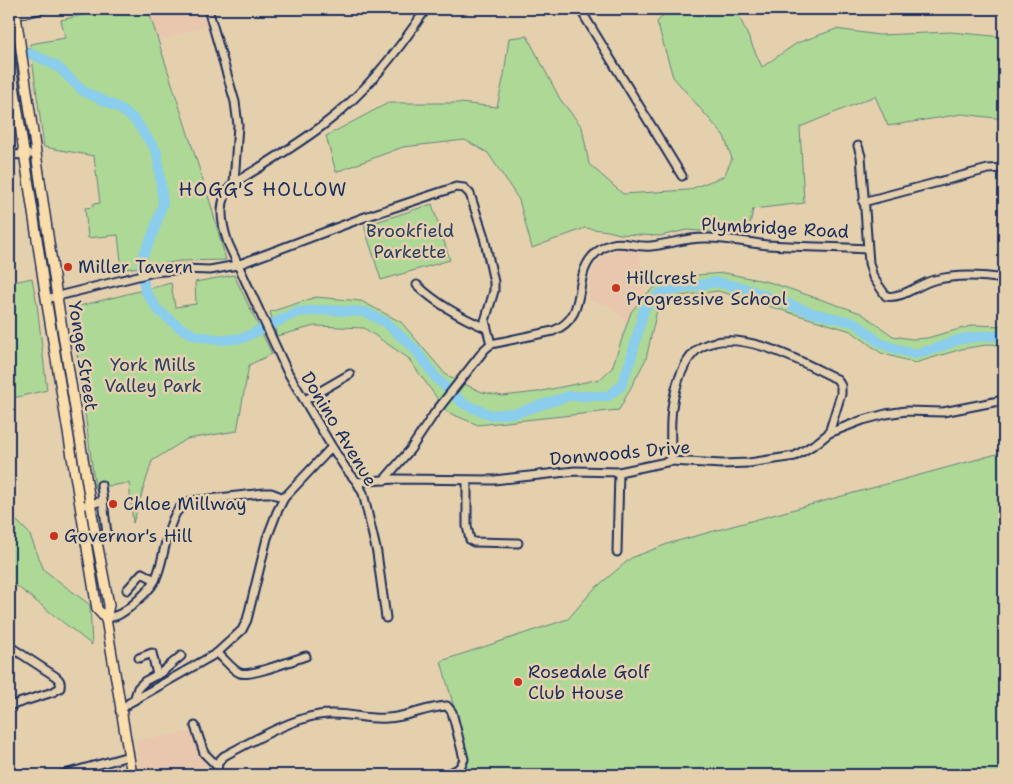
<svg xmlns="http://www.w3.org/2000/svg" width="1013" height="784" font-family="'Shantell Sans',sans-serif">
<rect width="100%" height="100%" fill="#e5d0ae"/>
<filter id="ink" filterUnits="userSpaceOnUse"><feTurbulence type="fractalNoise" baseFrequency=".02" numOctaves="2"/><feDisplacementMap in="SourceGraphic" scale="10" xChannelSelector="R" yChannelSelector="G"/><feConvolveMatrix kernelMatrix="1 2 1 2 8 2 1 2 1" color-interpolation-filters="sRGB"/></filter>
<g filter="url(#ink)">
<g fill="#e8c7ae">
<polygon points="148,9 202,9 208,25 158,41"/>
<polygon points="630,248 639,252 645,295 631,312 626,322 609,305 587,300 593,268 600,259 608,254 619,250"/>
<polygon points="194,731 209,775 141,775 135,741"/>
</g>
<g fill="#add896" stroke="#64847a">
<polygon points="108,9 148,9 210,202 226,260 181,261 126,269 121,261 118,235 88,238 85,208 93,207 93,204 100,203 94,156 44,147 30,44 65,38 61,20"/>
<polygon points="669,9 729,9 739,16 762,67 797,43 836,29 879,35 951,32 1004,37 1004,119 962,114 888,126 875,96 800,127 804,203 753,209 748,235 687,230 660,236 620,234 608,231 585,228 532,248 519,200 488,153 465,140 403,147 336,172 326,136 388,103 460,103 497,107 504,75 509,38 527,36 560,99 582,127 589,164 623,194 688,190 724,176 732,159 724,136 673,77 657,22"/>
<polygon points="432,204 450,260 381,280 364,226"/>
<polygon points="725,273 769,282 861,313 893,336 912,339 927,338 974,325 1004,326 1004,346 992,344 962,349 915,363 881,353 851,331 718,291 680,296 657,310 646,359 619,410 478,425 447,412 408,358 364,328 315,326 277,336 270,312 316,297 361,301 401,322 447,376 482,392 503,396 537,392 600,379 612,368 631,312 645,295 668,277"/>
<polygon points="234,275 272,354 249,365 237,431 187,439 152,461 133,523 129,483 95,488 71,308 171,283 175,307 196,304 195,282"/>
<polygon points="32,278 37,304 47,390 9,399 9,283"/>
<polygon points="1004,452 1004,775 463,775 469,761 441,661 568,619 593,590 631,558 670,543"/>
<polygon points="9,504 12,516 29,533 44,570 90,605 92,645 9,580"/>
</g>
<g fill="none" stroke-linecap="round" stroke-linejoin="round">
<polyline stroke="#8bcdec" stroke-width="10" points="17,49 39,57 58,67 83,91 119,108 135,120 157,152 163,203 153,234 141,260 145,291 158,310 179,327 196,336 224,340 243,338 298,312 325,310 365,312 385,322 415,349 437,379 464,404 491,415 516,413 569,396 608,396 621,386 631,359 644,309 660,293 715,282 744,288 813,313 856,323 880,343 899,350 914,354 934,349 961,339 984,336 1004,336"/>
<defs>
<g id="minor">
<polyline points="208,9 235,102 238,125 234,183"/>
<polyline points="580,9 682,176"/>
<polyline points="9,17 43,9"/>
<path d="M858,146l3,10 8,107 4,14 13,19c17,3 32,-12 48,-16 24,-6 46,-5 70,-1"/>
<polyline points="9,155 36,154"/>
<polyline points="863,202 988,169 1004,168"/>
<path d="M417,285c20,19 43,32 69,43"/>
<polyline points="46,299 154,272 183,269 210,270 237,265 365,217 456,187 464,188 470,194 484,237 494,282 494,291 485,321 491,344"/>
<polyline points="305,400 350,374"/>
<polyline points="829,433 863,420 886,414 906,411 943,412 1004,400"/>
<path d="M384,480l26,-30 24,-36 51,-65 6,-5 62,-13c39,-16 16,-56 44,-79 21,-17 33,-4 54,-6 18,-2 35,-8 53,-8 21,-1 43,5 64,7 33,2 66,2 99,4"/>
<polyline points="467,481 467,526 470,540 474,542 518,543"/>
<path d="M357,482l38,-3 99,1 81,-9 44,1 52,-11 51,3 27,-1 46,-7 23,-14 11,-9 12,-39v-8l-4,-7c-35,-17 -98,-53 -136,-32 -14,8 -23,31 -26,46 -6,21 -4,45 -4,68"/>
<polyline points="101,485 107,534"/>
<polyline points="81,506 103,501"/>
<polyline points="617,552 619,472"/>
<polyline points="127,590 142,573 155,580"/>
<path d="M386,618l-9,-65 -14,-60 -6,-11 -11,-13 -14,-22 -45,-76 -59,-128c-7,-21 -11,-44 6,-60 30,-18 60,-36 88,-57 42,-31 75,-74 104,-117"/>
<path d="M106,619c5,-2 10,-3 14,-5 9,-5 29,-23 34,-32 13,-21 10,-74 37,-81l73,-8h7l13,5"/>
<path d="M9,646l46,30c5,4 6,6 5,12l-7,4 -44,14"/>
<path d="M217,653c7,5 15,17 23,20 11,4 53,-13 66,-17"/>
<polyline points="139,658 152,653 157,675"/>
<polyline points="134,700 138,688 145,681 162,672 181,656"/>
<polyline points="120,711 129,703 217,653 242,630 247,620 267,538 277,512 284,498 332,447"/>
<polyline points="195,726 204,753 217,766"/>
<polyline points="61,775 129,756"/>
<path d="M217,775l1,-13 6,-6c29,-15 74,-42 106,-42 19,-1 38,6 57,4 21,-1 40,-11 60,-12l5,6 12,47c-4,12 -11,13 -23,16"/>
</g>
<g id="major">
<polyline points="15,9 57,297 94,526 109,605 106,619 132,775"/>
<polyline points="9,52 45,292 97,609 106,619"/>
</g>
</defs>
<use href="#minor" stroke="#1b2f5e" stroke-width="11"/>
<use href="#major" stroke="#1b2f5e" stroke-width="12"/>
<use href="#minor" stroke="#e5d0ae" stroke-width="7"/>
<use href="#major" stroke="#faddab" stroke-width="9"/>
</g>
</g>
<g fill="#c8321e" stroke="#e5d0ae" stroke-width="2">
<circle cx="68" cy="267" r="5"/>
<circle cx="616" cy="288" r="5"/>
<circle cx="113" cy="504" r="5"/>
<circle cx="54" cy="536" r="5"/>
<circle cx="518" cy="682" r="5"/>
</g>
<g text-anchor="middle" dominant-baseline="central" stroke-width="5" stroke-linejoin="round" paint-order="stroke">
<g font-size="18" fill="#1b2f5e" stroke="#e5d0ae">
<text transform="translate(775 228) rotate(3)">Plymbridge Road</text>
<text transform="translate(83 356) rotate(81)">Yonge Street</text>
<text transform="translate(339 429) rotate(59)">Donino Avenue</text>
<text transform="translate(620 453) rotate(-5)">Donwoods Drive</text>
</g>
<g font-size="18" fill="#2a4064" stroke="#e5d0ae">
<text x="410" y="231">Brookfield<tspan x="410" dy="21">Parkette</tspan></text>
<text x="153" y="365">York Mills<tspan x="153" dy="21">Valley Park</tspan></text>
</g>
<g font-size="18" fill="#1b2f5e" stroke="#e5d0ae" text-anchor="start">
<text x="78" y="267">Miller Tavern</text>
<text x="626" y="278">Hillcrest<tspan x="626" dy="21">Progressive School</tspan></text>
<text x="123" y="504">Chloe Millway</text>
<text x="64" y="536">Governor's Hill</text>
<text x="528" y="672">Rosedale Golf<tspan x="528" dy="21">Club House</tspan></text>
</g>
<g font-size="19" letter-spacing="1" fill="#1b2f5e" stroke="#e5d0ae">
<text x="263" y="189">HOGG'S HOLLOW</text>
</g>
</g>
<rect width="1013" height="784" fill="none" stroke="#e5d0ae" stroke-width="30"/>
<rect x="15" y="15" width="983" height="754" fill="none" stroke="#1b2f5e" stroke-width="2" filter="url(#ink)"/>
</svg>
